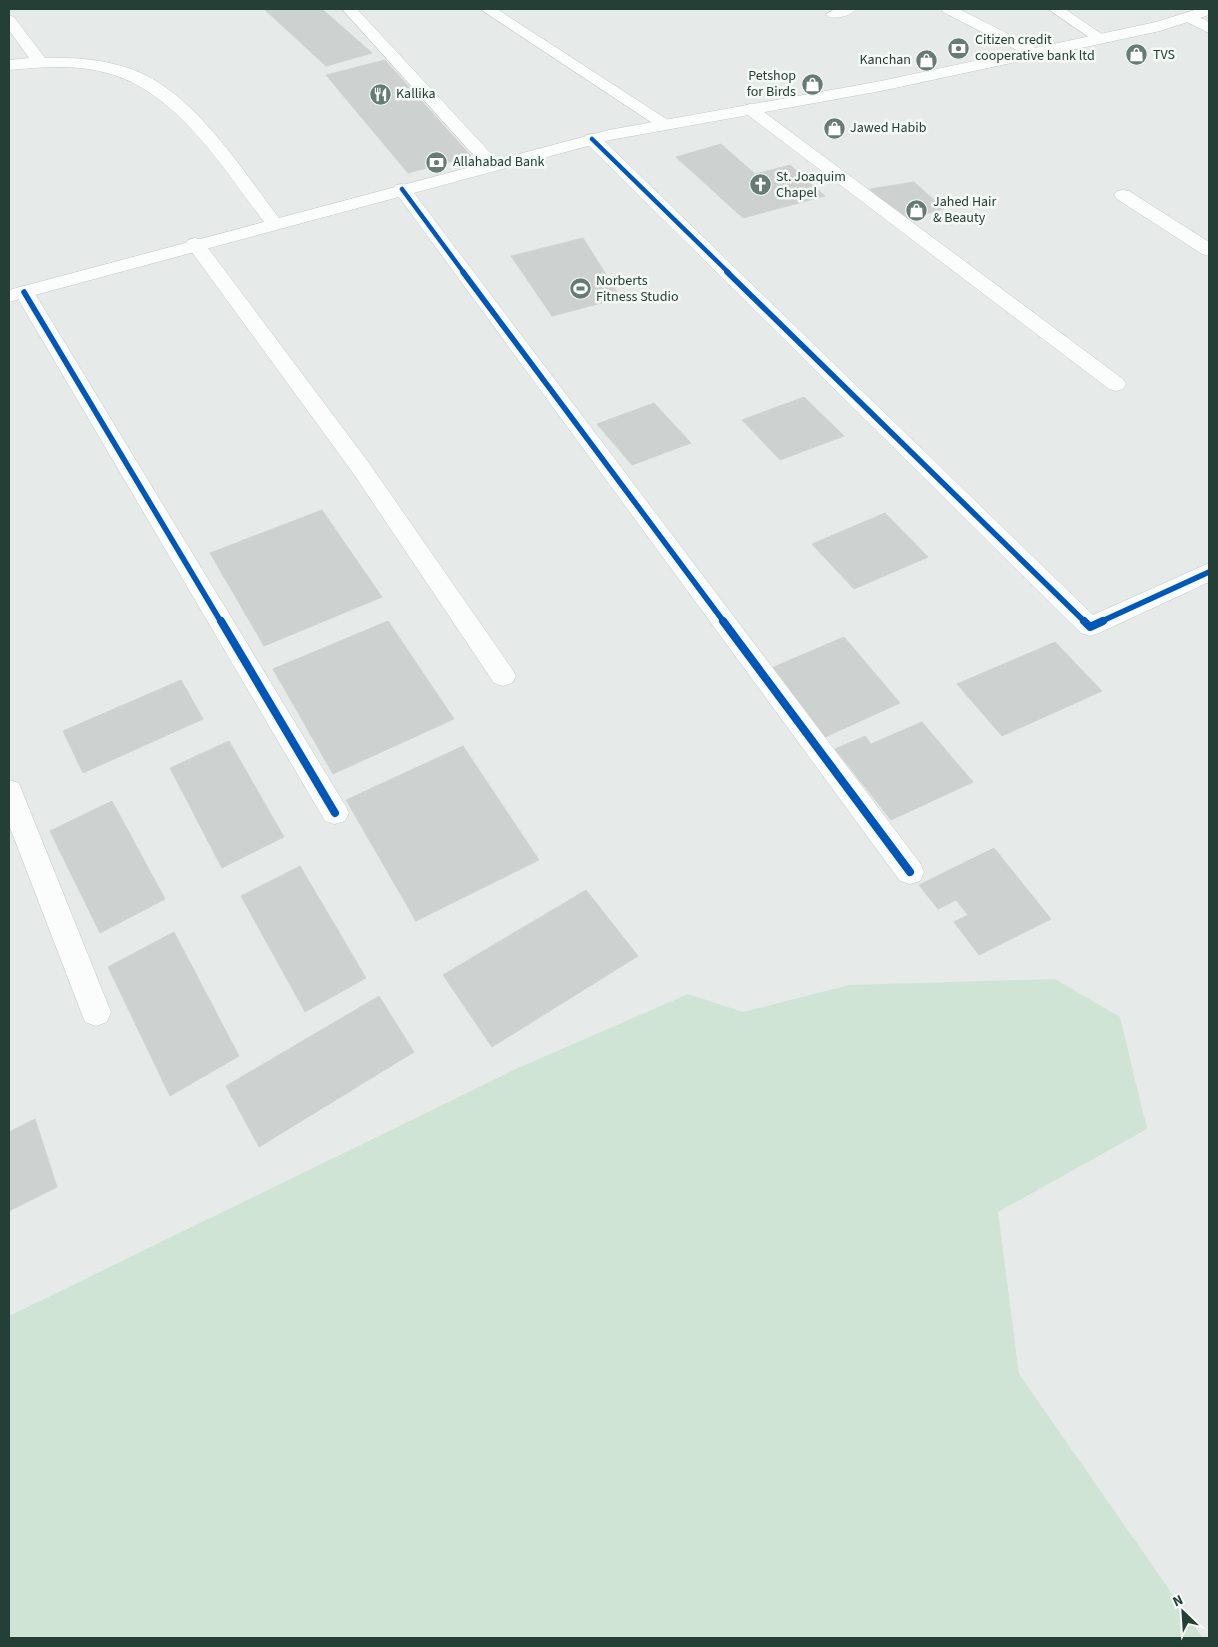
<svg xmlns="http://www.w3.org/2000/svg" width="1218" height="1647" font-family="'Source Sans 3',sans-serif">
<rect width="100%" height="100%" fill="#e6ebe9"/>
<polygon fill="#cfe4d5" points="1055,979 1120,1017 1147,1129 998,1212 1019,1374 1203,1638 9,1638 9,1316 518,1068 688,994 743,1012 849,985"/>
<g fill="#cdd2d0" stroke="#cfd4d2">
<polygon points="264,9 322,9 372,53 326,66"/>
<polygon points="385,60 471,156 408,173 326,75"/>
<polygon points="721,144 755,174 790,165 825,196 743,218 676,157"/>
<polygon points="914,182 944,209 903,220 870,189"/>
<polygon points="583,238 621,298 552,316 511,256"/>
<polygon points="804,397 844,436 780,460 742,420"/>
<polygon points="654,403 691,443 632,465 597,424"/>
<polygon points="322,510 382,597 264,646 210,553"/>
<polygon points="885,513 928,557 854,589 812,544"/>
<polygon points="388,621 454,719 333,774 273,669"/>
<polygon points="844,637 900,703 825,737 769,669"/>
<polygon points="1055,642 1102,691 1002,736 957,684"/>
<polygon points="181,680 203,719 83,773 63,731"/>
<polygon points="922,722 973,782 891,820 835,749 865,736 871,744"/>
<polygon points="229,741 284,837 222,868 170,768"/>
<polygon points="463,746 539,860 416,921 346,800"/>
<polygon points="112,801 165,899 100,933 50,831"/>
<polygon points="994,848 1051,919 979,955 954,922 968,915 956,900 938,909 919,885"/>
<polygon points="300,866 366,978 305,1012 241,896"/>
<polygon points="586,890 638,956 492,1047 443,975"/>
<polygon points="174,932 239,1056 170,1096 108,967"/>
<polygon points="379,996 414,1052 259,1147 226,1086"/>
<polygon points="35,1119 57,1187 9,1211 9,1132"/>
</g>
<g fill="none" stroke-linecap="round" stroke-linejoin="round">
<defs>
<g id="street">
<polygon points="342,9 357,9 498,161 501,165 498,169 486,169"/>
<polygon points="480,9 497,9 674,124 672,128 660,128"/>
<path d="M835,9h21c-5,7 -19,10 -27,8l-3,-3z"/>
<polygon points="941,9 959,9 1040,50 1042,53 1040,56 1028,56 943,12"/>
<polygon points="1048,9 1065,9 1109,39 1106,42 1096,42"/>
<polygon points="1188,12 1209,22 1209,33 1183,20 1180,17"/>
<polygon points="750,104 756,106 1123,379 1126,384 1123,389 1116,391 1109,389 744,112 742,109 744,106"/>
<polygon points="592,134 598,135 1093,615 1209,563 1209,582 1099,633 1090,636 1081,633 586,143 584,139 586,135"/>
<polygon points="402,184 408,185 920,863 924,872 920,881 910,884 900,881 396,193 393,189 396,185"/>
<polygon points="1123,190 1129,191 1209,242 1209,256 1202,254 1117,199 1114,195 1117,191"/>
<polygon points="195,238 202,240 369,463 512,669 516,676 512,683 503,686 494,683 353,473 186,244 188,240"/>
<polygon points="24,286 31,288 34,292 345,805 349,813 345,821 335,824 325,821 14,292 17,288"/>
<polygon points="9,780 19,783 22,791 111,1012 107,1022 96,1026 85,1022 81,1012 9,825"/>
</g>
<path id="secondary" d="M1198,9h11v6l-49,16 -279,60 -271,49 -601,162v-12l255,-68c-40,-53 -89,-132 -157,-149 -32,-9 -66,-6 -98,-3v-10l20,-2 -20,-28v-15l5,2 31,41c33,-1 69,2 100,17 55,27 98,96 134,143l330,-88 272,-49 275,-59z"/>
</defs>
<use href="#street" stroke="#c3c8c6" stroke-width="1"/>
<use href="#secondary" stroke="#c1c9c6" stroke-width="1"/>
<use href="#street" fill="#fbfcfc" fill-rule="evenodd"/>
<use href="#secondary" fill="#fbfcfc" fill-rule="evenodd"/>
<defs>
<g id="cycleway-far2">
<polyline points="592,139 729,273"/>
<polyline points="402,189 464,273"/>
</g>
<g id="cycleway-far1">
<polyline points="463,272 724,622"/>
<polyline points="727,272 1085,622"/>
<polyline points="24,292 221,622"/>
<polyline points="1100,622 1209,572"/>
</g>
<g id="cycleway">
<polyline points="221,621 335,813"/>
<polyline points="723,621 910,872"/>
<polyline points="1084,621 1090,627 1103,621"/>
</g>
</defs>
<use href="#cycleway-far2" stroke="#f5faf7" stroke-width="6"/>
<use href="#cycleway-far1" stroke="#f5faf7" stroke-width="8"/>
<use href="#cycleway" stroke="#f5faf7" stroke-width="11"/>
<use href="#cycleway-far2" stroke="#0057b8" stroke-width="4.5"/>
<use href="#cycleway-far1" stroke="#0057b8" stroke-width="5.5"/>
<use href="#cycleway" stroke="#0057b8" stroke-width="8"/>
</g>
<defs>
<symbol id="bank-disc" viewBox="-11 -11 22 22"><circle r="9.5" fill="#677b75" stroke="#f5faf7"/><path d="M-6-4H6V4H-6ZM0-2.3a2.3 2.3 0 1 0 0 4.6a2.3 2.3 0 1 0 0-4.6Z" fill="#fff"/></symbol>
<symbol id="shop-disc" viewBox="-11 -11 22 22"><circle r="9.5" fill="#677b75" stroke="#f5faf7"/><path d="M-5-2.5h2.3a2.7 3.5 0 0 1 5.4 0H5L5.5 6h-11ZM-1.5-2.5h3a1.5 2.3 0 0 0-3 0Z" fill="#fff"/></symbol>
<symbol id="restaurant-disc" viewBox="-11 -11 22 22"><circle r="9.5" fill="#677b75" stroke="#f5faf7"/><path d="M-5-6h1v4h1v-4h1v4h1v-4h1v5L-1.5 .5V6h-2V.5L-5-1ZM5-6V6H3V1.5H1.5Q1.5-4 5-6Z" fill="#fff"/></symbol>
<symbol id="church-disc" viewBox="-11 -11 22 22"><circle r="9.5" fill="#677b75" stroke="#f5faf7"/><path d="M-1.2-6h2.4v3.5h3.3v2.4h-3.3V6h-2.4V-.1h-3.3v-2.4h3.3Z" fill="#fff"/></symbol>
<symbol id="stadium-disc" viewBox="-11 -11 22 22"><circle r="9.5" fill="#677b75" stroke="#f5faf7"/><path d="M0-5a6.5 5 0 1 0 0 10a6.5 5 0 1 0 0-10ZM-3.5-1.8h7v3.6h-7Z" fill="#fff"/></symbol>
</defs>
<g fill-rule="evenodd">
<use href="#bank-disc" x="946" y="36" width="25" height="25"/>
<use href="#shop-disc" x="1124" y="42" width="25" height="25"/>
<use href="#shop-disc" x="914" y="48" width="25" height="25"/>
<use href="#shop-disc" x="800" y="72" width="25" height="25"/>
<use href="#restaurant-disc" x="368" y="82" width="25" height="25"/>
<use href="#shop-disc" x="822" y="116" width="25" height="25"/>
<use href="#bank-disc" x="424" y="150" width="25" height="25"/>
<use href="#church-disc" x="748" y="172" width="25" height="25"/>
<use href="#shop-disc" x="904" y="198" width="25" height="25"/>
<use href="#stadium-disc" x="568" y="276" width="25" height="25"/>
</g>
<g text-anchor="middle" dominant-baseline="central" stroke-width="5" stroke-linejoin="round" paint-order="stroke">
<g font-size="14" fill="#233f36" stroke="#f5faf7" text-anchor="start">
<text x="975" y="40">Citizen credit<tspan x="975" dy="16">cooperative bank ltd</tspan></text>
<text x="1153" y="55">TVS</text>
<text x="911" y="60" text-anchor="end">Kanchan</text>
<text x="796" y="76" text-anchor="end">Petshop<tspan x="796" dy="16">for Birds</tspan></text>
<text x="396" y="94">Kallika</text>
<text x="850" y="128">Jawed Habib</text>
<text x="453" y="162">Allahabad Bank</text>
<text x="776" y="177">St. Joaquim<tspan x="776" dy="16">Chapel</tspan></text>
<text x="933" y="202">Jahed Hair<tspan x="933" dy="16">&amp; Beauty</tspan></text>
<text x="596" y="281">Norberts<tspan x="596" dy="16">Fitness Studio</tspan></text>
</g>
</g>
<rect width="1218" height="1647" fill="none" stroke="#233f36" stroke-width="20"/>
<g transform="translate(1183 1612) rotate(335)" stroke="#f5faf7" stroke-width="4" paint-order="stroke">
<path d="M0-4L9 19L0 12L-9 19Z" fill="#233f36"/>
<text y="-8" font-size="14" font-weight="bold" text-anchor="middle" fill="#233f36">N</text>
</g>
</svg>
